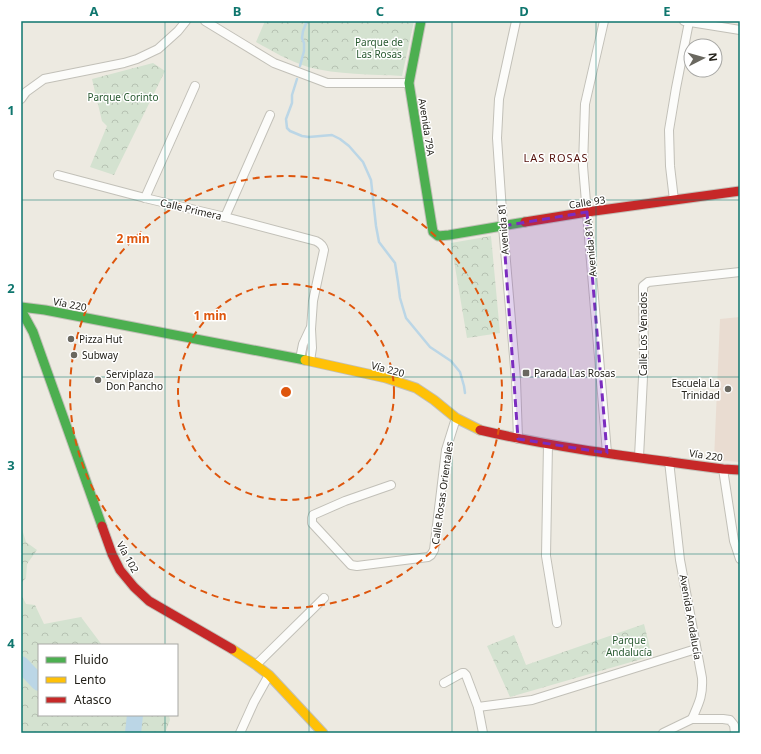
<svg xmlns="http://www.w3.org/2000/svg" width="761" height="754" font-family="'Noto Sans',sans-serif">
<defs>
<pattern id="forest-crowns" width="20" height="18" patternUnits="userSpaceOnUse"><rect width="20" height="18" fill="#d4e2d0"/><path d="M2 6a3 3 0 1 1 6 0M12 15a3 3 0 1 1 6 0" fill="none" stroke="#b6c2b2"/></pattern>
</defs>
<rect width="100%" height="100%" fill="#edeae1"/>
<polygon fill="#e9dcd1" points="740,317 740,462 714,460 720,319"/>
<g fill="url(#forest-crowns)">
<path d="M265,21h149l-12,55c-30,-2 -65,-1 -94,-9 -19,-6 -36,-16 -52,-25z"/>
<polygon points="153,63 165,71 114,175 90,167 107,126 102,121 92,79"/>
<polygon points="491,236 500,333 467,338 451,243"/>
<polygon points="21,526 26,542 37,550 27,564 26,578 21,583"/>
<polygon points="21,594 26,604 35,605 44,624 81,617 102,645 39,645 39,715 169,715 170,720 165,733 23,733 21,731"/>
<polygon points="644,624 652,656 510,697 487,646 514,635 526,665"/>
</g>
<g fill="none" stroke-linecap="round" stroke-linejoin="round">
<g stroke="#bbd6e6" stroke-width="2.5">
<polyline points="300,66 304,51 304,43 302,38 303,31 307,21"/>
<polyline points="297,79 292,95 292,103 286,119 287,128 290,131 302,136 309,137 332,135 340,139 349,146 363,162 371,180 376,226 379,242 395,263 398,282 400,298 406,318 430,347 451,361 460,372 464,386 465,393"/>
</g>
<g stroke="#bbd6e6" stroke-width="16">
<polyline points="21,664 39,683"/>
<polyline points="133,733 135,715"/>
</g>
<defs>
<g id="street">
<polyline points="205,21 274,63 327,83 409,83"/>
<polyline points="516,21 499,99 497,138 503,226 516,380 518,439"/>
<polyline points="604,21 585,104 583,166 607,453"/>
<polyline points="684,21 740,30"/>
<polyline points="21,99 26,92 44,79 124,63 137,59 158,49 178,31 186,21"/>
<path d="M58,175l87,23 80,19 91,24c4,2 7,4 8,9l-11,51 -2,28 1,19 -2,13"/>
<polyline points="145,198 195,86"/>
<polyline points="674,200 670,166 669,130 676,88 689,22"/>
<polyline points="225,217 270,115"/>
<polyline points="300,359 303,344 310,329"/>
<polyline points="548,444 546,556 557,623"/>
<polyline points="639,457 644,357 643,291 643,286 648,282 740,272"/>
<path d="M669,461l11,99 22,118c1,18 -3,25 -10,41h31l7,1 4,5 1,8"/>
<polyline points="723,469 734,541 740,559"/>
<polyline points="391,485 345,501 313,515 312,518 312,523 351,565 357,566 428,557 431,555 434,550 446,450 456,418"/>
<polyline points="256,665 324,598"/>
<polyline points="444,683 462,673 464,673 466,675 478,707 483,733"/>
<polyline points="478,707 532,700 696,649"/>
<polyline points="240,733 254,702 269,675"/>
<polyline points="663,733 692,719"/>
</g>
<g id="fast">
<polyline points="421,21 409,83 433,232 438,236 449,235 525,222"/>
<polyline points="21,307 45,310 305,360"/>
<polyline points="21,310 33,332 102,526"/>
</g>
<g id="slow">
<polyline points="305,360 386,378 416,388 434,400 456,418 480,430"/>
<polyline points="232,649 256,665 269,675 323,733"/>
</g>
<g id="jam">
<polyline points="525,222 587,212 740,191"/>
<path d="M480,430c80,19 162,28 243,39l17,1"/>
<polyline points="102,526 112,554 120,570 134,587 149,601 232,649"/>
</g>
</defs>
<use href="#street" stroke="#c2c0b8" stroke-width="10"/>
<use href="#fast" stroke="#c2c0b8" stroke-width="11"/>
<use href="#slow" stroke="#c2c0b8" stroke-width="11"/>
<use href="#jam" stroke="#c2c0b8" stroke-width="11"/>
<use href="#street" stroke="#fcfcfa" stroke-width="8"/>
<use href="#fast" stroke="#4caf50" stroke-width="9"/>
<use href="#slow" stroke="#ffc107" stroke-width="9"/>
<use href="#jam" stroke="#c62828" stroke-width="9"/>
</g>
<path fill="#7b2cbf" fill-opacity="0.2" stroke="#7b2cbf" stroke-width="3" stroke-dasharray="8 5" stroke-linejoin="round" d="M587,212l20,241 -89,-14 -15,-213z"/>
<path fill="none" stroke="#0f766e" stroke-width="1" stroke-opacity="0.55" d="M165,21v624M309,21v712M452,21v712M596,21v712M21,200h719M21,377h719M21,554h719M165,715v18"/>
<g fill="none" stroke="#de560d" stroke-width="2" stroke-dasharray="7 5">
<circle cx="286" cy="392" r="108"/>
<circle cx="286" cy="392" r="216"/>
</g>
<g fill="#6a6860" stroke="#fff" stroke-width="1.5">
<circle cx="71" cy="339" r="4"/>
<circle cx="74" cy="355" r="4"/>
<rect x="522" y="369" width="8" height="8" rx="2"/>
<circle cx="98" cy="380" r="4"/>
<circle cx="728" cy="389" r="4"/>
</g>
<g text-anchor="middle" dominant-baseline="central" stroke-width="3" stroke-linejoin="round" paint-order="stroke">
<g font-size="10" fill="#285930" stroke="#fff">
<text x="379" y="42">Parque de<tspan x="379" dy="12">Las Rosas</tspan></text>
<text x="123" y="97">Parque Corinto</text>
<text x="629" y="640">Parque<tspan x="629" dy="12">Andalucía</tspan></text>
</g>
<g font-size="10" fill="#24221b" stroke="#fff">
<text transform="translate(427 127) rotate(81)">Avenida 79A</text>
<text transform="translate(587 202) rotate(-9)">Calle 93</text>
<text transform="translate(191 209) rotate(13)">Calle Primera</text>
<text transform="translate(503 229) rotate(-94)">Avenida 81</text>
<text transform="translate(590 248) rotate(-95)">Avenida 81A</text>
<text transform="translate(70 304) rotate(11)">Vía 220</text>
<text transform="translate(643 334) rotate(-90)">Calle Los Venados</text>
<text transform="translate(388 369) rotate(15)">Vía 220</text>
<text transform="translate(706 455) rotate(8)">Vía 220</text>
<text transform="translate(442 493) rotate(-82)">Calle Rosas Orientales</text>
<text transform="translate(128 557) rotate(61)">Vía 102</text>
<text transform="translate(691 617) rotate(80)">Avenida Andalucía</text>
</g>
<g font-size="10" fill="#24221b" stroke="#fff" text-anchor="start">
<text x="79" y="339">Pizza Hut</text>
<text x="82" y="355">Subway</text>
<text x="534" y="373">Parada Las Rosas</text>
<text x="106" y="374">Serviplaza<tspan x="106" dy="12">Don Pancho</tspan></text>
<text x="720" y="383" text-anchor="end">Escuela La<tspan x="720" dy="12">Trinidad</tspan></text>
</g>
<g font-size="11" letter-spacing="1" fill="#54110b" stroke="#fff">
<text x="556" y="157">LAS ROSAS</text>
</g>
</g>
<circle cx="286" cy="392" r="6" fill="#de560d" stroke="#fff" stroke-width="2"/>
<g font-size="12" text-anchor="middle" font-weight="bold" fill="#de560d" stroke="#fff" stroke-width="3" stroke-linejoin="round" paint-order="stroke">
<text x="133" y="243">2 min</text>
<text x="210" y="320">1 min</text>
</g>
<rect width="761" height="754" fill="none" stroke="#ffffff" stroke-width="44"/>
<rect x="38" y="644" width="140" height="72" fill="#ffffff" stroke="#a7a7a4"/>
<rect x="46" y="657" width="20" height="6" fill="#4caf50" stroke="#a7a7a4"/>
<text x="74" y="664" font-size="12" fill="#24221b">Fluido</text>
<rect x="46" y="677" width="20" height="6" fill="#ffc107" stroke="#a7a7a4"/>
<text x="74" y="684" font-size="12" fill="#24221b">Lento</text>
<rect x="46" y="697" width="20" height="6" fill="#c62828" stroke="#a7a7a4"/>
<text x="74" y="704" font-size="12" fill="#24221b">Atasco</text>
<g transform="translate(703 58) rotate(84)"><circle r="19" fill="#ffffff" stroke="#a7a7a4"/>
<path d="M0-3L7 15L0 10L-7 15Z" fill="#6a6860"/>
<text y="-6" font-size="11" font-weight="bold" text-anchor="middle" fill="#24221b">N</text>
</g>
<rect x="22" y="22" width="717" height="710" fill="none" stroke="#0f766e" stroke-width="1.5"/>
<g font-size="13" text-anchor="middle" font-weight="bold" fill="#0f766e">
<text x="94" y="16">A</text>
<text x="237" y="16">B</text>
<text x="380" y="16">C</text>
<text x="524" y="16">D</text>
<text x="667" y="16">E</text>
<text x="11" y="115">1</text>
<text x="11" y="293">2</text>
<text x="11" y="470">3</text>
<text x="11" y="648">4</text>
</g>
</svg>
